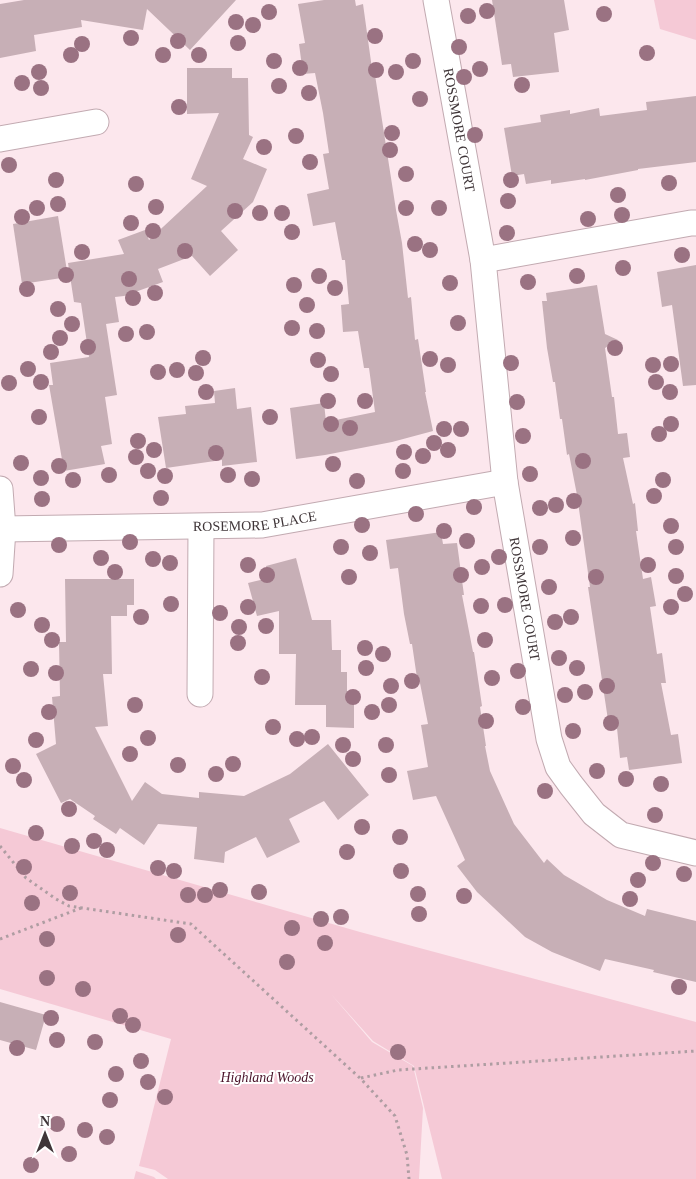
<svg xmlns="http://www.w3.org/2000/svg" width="696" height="1179" font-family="Georgia,serif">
<rect width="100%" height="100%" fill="#fce7ed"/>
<g fill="#f5c9d6">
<polygon points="654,0 696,0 696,40 660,29"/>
<polygon points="0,828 360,932 696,1022 696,1179 442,1179 414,1066 373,1041 331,994 372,1042 413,1066 423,1108 419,1179 168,1179 155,1170 139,1166 171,1039 0,989"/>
<polygon points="136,1171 154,1177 156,1179 134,1179"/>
</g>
<g fill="#c7afb6">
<polygon points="24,0 236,0 190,50 147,9 143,30 81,20 82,27 34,35 36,51 0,58 0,4"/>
<polygon points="324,0 355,0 356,6 363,4 373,76 375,75 396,210 402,243 408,298 411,297 415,340 418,339 426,392 425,392 433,431 392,442 325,455 296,459 290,408 324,403 326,422 375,412 369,368 364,368 358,331 343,332 341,305 349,304 345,260 342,260 335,222 313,226 307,194 329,189 323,154 329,153 323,113 315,73 303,74 299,44 305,43 298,4"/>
<polygon points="492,0 564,0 569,30 554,33 559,72 513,77 511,64 502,65"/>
<polygon points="187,68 232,68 232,78 248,78 249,135 253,137 243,159 267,169 253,202 221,231 238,250 210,276 192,256 158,269 163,282 124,296 115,297 119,322 106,324 117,395 105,397 112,444 101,446 105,464 64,471 49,385 53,385 50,363 89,357 81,303 74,302 68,263 124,254 118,240 145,230 149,240 207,186 191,179 219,113 187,114"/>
<polygon points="696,96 696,162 638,169 638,170 585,180 585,179 551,184 551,180 526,184 524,174 512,176 504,128 541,122 540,115 570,110 570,114 599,108 600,116 647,110 646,102"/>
<polygon points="58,216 68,277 22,284 13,224"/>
<polygon points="696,265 696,385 683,386 672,305 662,307 657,272"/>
<polygon points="597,285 605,334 618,340 605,348 612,397 614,397 618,434 627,433 630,457 623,458 633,504 635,503 638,531 636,531 643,579 651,577 656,606 650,607 657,654 662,653 666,683 661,683 671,735 678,734 682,763 629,770 627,757 620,758 616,718 608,720 588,587 590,587 577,495 569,454 567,455 562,419 560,419 555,382 553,382 547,348 542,301 547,301 546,293"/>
<polygon points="235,388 237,409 251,407 257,462 222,466 222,460 166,468 158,417 186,414 185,406 215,403 214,391"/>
<polygon points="441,532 443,544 457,543 464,595 462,595 473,652 474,652 482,706 480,707 486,746 485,746 490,771 514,824 544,863 547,859 564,875 607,900 645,916 647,909 696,921 696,982 653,972 654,970 605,959 600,971 552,952 525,937 477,892 457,866 465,860 436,796 413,800 407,771 428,767 421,725 428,724 419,678 417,678 412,644 410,644 404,614 398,568 390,569 386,540"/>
<polygon points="296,558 312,620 331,620 332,650 341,650 341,672 347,672 347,702 354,702 354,728 326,727 326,705 295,705 296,654 279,654 279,611 257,616 248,583 269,578 266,566"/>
<polygon points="65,579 134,579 134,605 127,605 127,616 111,616 112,674 103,674 108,726 95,727 132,801 145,782 162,794 199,798 199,792 244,796 290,774 328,744 369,795 338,820 324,801 289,819 300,842 267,858 256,837 225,852 224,863 194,859 197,827 158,824 144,845 120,828 116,834 93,819 95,816 70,799 61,803 36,754 56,744 52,697 60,696 59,642 66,642"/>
<polygon points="0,1002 46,1015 36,1050 0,1040"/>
</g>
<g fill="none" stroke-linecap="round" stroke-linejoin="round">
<defs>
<g id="minor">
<path id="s1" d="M436,0l47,260 22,222 44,257 9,28 13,18 23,29 27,21 75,18"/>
<polyline points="0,139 96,122"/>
<polyline points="483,260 691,223 696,223"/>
<polyline points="0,489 3,529 0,574"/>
<path id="s2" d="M3,529l259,-4 243,-43"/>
<polyline points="200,694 201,527"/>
</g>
</defs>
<use href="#minor" stroke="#c2aab1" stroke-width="27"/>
<g stroke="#ae9da2" stroke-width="3" stroke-dasharray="2.5 4" stroke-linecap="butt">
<polyline points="0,846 26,878 56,899 69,906 191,924 361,1079 395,1116 407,1155 409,1179"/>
<polyline points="0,939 81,908"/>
<polyline points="361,1078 398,1070 696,1051"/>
</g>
<use href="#minor" stroke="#fff" stroke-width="25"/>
</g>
<g fill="#9a7282">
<circle cx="487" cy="11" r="8"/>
<circle cx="269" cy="12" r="8"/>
<circle cx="604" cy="14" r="8"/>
<circle cx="468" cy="16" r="8"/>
<circle cx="236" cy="22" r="8"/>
<circle cx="253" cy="25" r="8"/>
<circle cx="375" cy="36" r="8"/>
<circle cx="131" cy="38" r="8"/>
<circle cx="178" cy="41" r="8"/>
<circle cx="238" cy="43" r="8"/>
<circle cx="82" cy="44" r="8"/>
<circle cx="459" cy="47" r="8"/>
<circle cx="647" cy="53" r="8"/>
<circle cx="71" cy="55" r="8"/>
<circle cx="163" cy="55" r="8"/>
<circle cx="199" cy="55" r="8"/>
<circle cx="274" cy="61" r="8"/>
<circle cx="413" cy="61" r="8"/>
<circle cx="300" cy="68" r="8"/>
<circle cx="480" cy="69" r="8"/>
<circle cx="376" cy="70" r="8"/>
<circle cx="39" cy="72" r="8"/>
<circle cx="396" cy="72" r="8"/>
<circle cx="464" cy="77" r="8"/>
<circle cx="22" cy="83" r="8"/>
<circle cx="522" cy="85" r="8"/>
<circle cx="279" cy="86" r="8"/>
<circle cx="41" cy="88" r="8"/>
<circle cx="309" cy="93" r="8"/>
<circle cx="420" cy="99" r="8"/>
<circle cx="179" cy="107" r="8"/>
<circle cx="392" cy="133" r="8"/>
<circle cx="475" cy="135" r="8"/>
<circle cx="296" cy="136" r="8"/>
<circle cx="264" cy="147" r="8"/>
<circle cx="390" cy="150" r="8"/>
<circle cx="310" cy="162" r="8"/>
<circle cx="9" cy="165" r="8"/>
<circle cx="406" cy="174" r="8"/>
<circle cx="56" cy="180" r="8"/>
<circle cx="511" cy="180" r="8"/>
<circle cx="669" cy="183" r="8"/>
<circle cx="136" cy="184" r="8"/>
<circle cx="618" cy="195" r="8"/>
<circle cx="508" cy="201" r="8"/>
<circle cx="58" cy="204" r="8"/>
<circle cx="156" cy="207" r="8"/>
<circle cx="37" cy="208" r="8"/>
<circle cx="406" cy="208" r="8"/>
<circle cx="439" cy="208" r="8"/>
<circle cx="235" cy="211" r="8"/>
<circle cx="260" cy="213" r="8"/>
<circle cx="282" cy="213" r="8"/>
<circle cx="622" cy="215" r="8"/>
<circle cx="22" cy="217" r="8"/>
<circle cx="588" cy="219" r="8"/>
<circle cx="131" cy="223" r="8"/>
<circle cx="153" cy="231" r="8"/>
<circle cx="292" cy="232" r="8"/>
<circle cx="507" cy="233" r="8"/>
<circle cx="415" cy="244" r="8"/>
<circle cx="430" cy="250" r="8"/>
<circle cx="185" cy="251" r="8"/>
<circle cx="82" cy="252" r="8"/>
<circle cx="682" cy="255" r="8"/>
<circle cx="623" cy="268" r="8"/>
<circle cx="66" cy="275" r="8"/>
<circle cx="319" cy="276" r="8"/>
<circle cx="577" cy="276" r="8"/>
<circle cx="129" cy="279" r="8"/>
<circle cx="528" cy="282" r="8"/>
<circle cx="450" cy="283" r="8"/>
<circle cx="294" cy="285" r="8"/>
<circle cx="335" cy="288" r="8"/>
<circle cx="27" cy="289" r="8"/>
<circle cx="155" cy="293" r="8"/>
<circle cx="133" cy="298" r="8"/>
<circle cx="307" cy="305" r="8"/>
<circle cx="58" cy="309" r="8"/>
<circle cx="458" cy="323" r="8"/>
<circle cx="72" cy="324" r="8"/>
<circle cx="292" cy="328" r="8"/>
<circle cx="317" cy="331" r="8"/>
<circle cx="147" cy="332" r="8"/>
<circle cx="126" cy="334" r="8"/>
<circle cx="60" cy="338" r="8"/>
<circle cx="88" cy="347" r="8"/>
<circle cx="615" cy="348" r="8"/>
<circle cx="51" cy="352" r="8"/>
<circle cx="203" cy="358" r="8"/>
<circle cx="430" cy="359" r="8"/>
<circle cx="318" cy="360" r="8"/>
<circle cx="511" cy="363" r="8"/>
<circle cx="671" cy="364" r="8"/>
<circle cx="448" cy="365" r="8"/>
<circle cx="653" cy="365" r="8"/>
<circle cx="28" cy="369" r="8"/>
<circle cx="177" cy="370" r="8"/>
<circle cx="158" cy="372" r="8"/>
<circle cx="196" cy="373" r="8"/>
<circle cx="331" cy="374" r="8"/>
<circle cx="41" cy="382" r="8"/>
<circle cx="656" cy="382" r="8"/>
<circle cx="9" cy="383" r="8"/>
<circle cx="206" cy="392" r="8"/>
<circle cx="670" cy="392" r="8"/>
<circle cx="328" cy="401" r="8"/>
<circle cx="365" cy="401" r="8"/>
<circle cx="517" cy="402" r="8"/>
<circle cx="39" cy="417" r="8"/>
<circle cx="270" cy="417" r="8"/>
<circle cx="331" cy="424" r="8"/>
<circle cx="671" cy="424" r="8"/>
<circle cx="350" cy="428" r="8"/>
<circle cx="444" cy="429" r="8"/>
<circle cx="461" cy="429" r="8"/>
<circle cx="659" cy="434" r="8"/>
<circle cx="523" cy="436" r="8"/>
<circle cx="138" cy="441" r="8"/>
<circle cx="434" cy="443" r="8"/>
<circle cx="154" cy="450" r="8"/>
<circle cx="448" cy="450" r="8"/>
<circle cx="404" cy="452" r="8"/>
<circle cx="216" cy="453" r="8"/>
<circle cx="423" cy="456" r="8"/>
<circle cx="136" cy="457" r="8"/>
<circle cx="583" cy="461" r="8"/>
<circle cx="21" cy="463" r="8"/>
<circle cx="333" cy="464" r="8"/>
<circle cx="59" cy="466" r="8"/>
<circle cx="148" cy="471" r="8"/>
<circle cx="403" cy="471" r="8"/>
<circle cx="530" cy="474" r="8"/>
<circle cx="109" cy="475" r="8"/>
<circle cx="228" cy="475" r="8"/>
<circle cx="165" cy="476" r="8"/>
<circle cx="41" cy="478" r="8"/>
<circle cx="252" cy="479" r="8"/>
<circle cx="73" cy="480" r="8"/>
<circle cx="663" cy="480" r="8"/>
<circle cx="357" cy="481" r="8"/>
<circle cx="654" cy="496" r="8"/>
<circle cx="161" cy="498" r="8"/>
<circle cx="42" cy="499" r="8"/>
<circle cx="574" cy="501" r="8"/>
<circle cx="556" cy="505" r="8"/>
<circle cx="474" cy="507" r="8"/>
<circle cx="540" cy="508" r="8"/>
<circle cx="416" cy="514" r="8"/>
<circle cx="362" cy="525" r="8"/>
<circle cx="671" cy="526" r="8"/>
<circle cx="444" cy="531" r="8"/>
<circle cx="573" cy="538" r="8"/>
<circle cx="467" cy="541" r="8"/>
<circle cx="130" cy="542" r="8"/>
<circle cx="59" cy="545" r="8"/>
<circle cx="341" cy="547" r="8"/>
<circle cx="540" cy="547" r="8"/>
<circle cx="676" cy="547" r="8"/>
<circle cx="370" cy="553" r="8"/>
<circle cx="499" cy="557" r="8"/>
<circle cx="101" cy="558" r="8"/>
<circle cx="153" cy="559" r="8"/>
<circle cx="170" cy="563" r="8"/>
<circle cx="248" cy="565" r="8"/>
<circle cx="648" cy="565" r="8"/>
<circle cx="482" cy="567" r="8"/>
<circle cx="115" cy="572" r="8"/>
<circle cx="267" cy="575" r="8"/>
<circle cx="461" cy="575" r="8"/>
<circle cx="676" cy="576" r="8"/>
<circle cx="349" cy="577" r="8"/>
<circle cx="596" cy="577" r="8"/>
<circle cx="549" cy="587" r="8"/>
<circle cx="685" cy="594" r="8"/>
<circle cx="171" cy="604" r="8"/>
<circle cx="505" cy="605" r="8"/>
<circle cx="481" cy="606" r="8"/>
<circle cx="248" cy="607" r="8"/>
<circle cx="671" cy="607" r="8"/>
<circle cx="18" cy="610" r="8"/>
<circle cx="220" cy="613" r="8"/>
<circle cx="141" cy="617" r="8"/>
<circle cx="571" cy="617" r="8"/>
<circle cx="555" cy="622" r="8"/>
<circle cx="42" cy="625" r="8"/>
<circle cx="266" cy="626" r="8"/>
<circle cx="239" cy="627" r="8"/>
<circle cx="52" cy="640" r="8"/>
<circle cx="485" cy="640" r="8"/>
<circle cx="238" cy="643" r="8"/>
<circle cx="365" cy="648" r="8"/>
<circle cx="383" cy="654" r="8"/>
<circle cx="559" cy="658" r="8"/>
<circle cx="366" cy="668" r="8"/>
<circle cx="577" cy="668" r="8"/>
<circle cx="31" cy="669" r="8"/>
<circle cx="518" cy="671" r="8"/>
<circle cx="56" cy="673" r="8"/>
<circle cx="262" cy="677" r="8"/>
<circle cx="492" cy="678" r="8"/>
<circle cx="412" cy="681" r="8"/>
<circle cx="391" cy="686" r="8"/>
<circle cx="607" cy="686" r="8"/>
<circle cx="585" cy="692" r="8"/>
<circle cx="565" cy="695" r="8"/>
<circle cx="353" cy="697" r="8"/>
<circle cx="135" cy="705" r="8"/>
<circle cx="389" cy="705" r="8"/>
<circle cx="523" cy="707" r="8"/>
<circle cx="49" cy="712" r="8"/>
<circle cx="372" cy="712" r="8"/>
<circle cx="486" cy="721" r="8"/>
<circle cx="611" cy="723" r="8"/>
<circle cx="273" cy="727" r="8"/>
<circle cx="573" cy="731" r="8"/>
<circle cx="312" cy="737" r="8"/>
<circle cx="148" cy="738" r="8"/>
<circle cx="297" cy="739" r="8"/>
<circle cx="36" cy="740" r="8"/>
<circle cx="343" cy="745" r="8"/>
<circle cx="386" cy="745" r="8"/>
<circle cx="130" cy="754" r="8"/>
<circle cx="353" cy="759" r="8"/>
<circle cx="233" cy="764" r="8"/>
<circle cx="178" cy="765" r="8"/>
<circle cx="13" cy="766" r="8"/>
<circle cx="597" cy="771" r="8"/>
<circle cx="216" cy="774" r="8"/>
<circle cx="389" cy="775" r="8"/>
<circle cx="626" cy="779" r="8"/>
<circle cx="24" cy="780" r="8"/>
<circle cx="661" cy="784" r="8"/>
<circle cx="545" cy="791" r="8"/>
<circle cx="69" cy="809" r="8"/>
<circle cx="655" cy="815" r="8"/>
<circle cx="362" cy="827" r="8"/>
<circle cx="36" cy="833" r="8"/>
<circle cx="400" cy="837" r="8"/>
<circle cx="94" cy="841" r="8"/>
<circle cx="72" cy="846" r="8"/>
<circle cx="107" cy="850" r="8"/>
<circle cx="347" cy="852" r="8"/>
<circle cx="653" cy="863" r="8"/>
<circle cx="24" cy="867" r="8"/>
<circle cx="158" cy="868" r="8"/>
<circle cx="174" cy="871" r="8"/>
<circle cx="401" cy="871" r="8"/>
<circle cx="684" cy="874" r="8"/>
<circle cx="638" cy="880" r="8"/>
<circle cx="220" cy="890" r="8"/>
<circle cx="259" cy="892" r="8"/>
<circle cx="70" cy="893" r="8"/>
<circle cx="418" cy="894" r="8"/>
<circle cx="188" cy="895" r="8"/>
<circle cx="205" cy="895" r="8"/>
<circle cx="464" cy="896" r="8"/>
<circle cx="630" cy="899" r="8"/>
<circle cx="32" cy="903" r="8"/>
<circle cx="419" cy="914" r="8"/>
<circle cx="341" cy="917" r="8"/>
<circle cx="321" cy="919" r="8"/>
<circle cx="292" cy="928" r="8"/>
<circle cx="178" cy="935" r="8"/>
<circle cx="47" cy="939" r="8"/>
<circle cx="325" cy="943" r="8"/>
<circle cx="287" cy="962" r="8"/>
<circle cx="47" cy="978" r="8"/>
<circle cx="679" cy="987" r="8"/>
<circle cx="83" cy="989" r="8"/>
<circle cx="120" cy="1016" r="8"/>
<circle cx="51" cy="1018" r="8"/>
<circle cx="133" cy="1025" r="8"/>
<circle cx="57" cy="1040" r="8"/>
<circle cx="95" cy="1042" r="8"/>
<circle cx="17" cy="1048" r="8"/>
<circle cx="398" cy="1052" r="8"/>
<circle cx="141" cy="1061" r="8"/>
<circle cx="116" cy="1074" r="8"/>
<circle cx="148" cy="1082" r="8"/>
<circle cx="165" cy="1097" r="8"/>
<circle cx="110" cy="1100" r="8"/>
<circle cx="57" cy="1124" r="8"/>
<circle cx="85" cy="1130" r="8"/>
<circle cx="107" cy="1137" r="8"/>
<circle cx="69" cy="1154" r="8"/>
<circle cx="31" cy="1165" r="8"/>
</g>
<g text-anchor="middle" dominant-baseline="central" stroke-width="4" stroke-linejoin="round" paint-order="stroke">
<g font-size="14" fill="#3f3538" stroke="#fff">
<text stroke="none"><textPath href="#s1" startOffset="132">ROSSMORE COURT</textPath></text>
<text stroke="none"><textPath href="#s2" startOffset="252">ROSEMORE PLACE</textPath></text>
<text stroke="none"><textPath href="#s1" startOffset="606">ROSSMORE COURT</textPath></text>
</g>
<g font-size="14" font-style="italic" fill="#4a132a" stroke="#fff">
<text x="267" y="1077">Highland Woods</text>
</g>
</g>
<g transform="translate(45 1134)" stroke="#ffffff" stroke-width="4" paint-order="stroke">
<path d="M0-4L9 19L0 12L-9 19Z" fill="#3f3538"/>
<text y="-8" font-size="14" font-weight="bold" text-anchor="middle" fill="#3f3538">N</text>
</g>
</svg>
